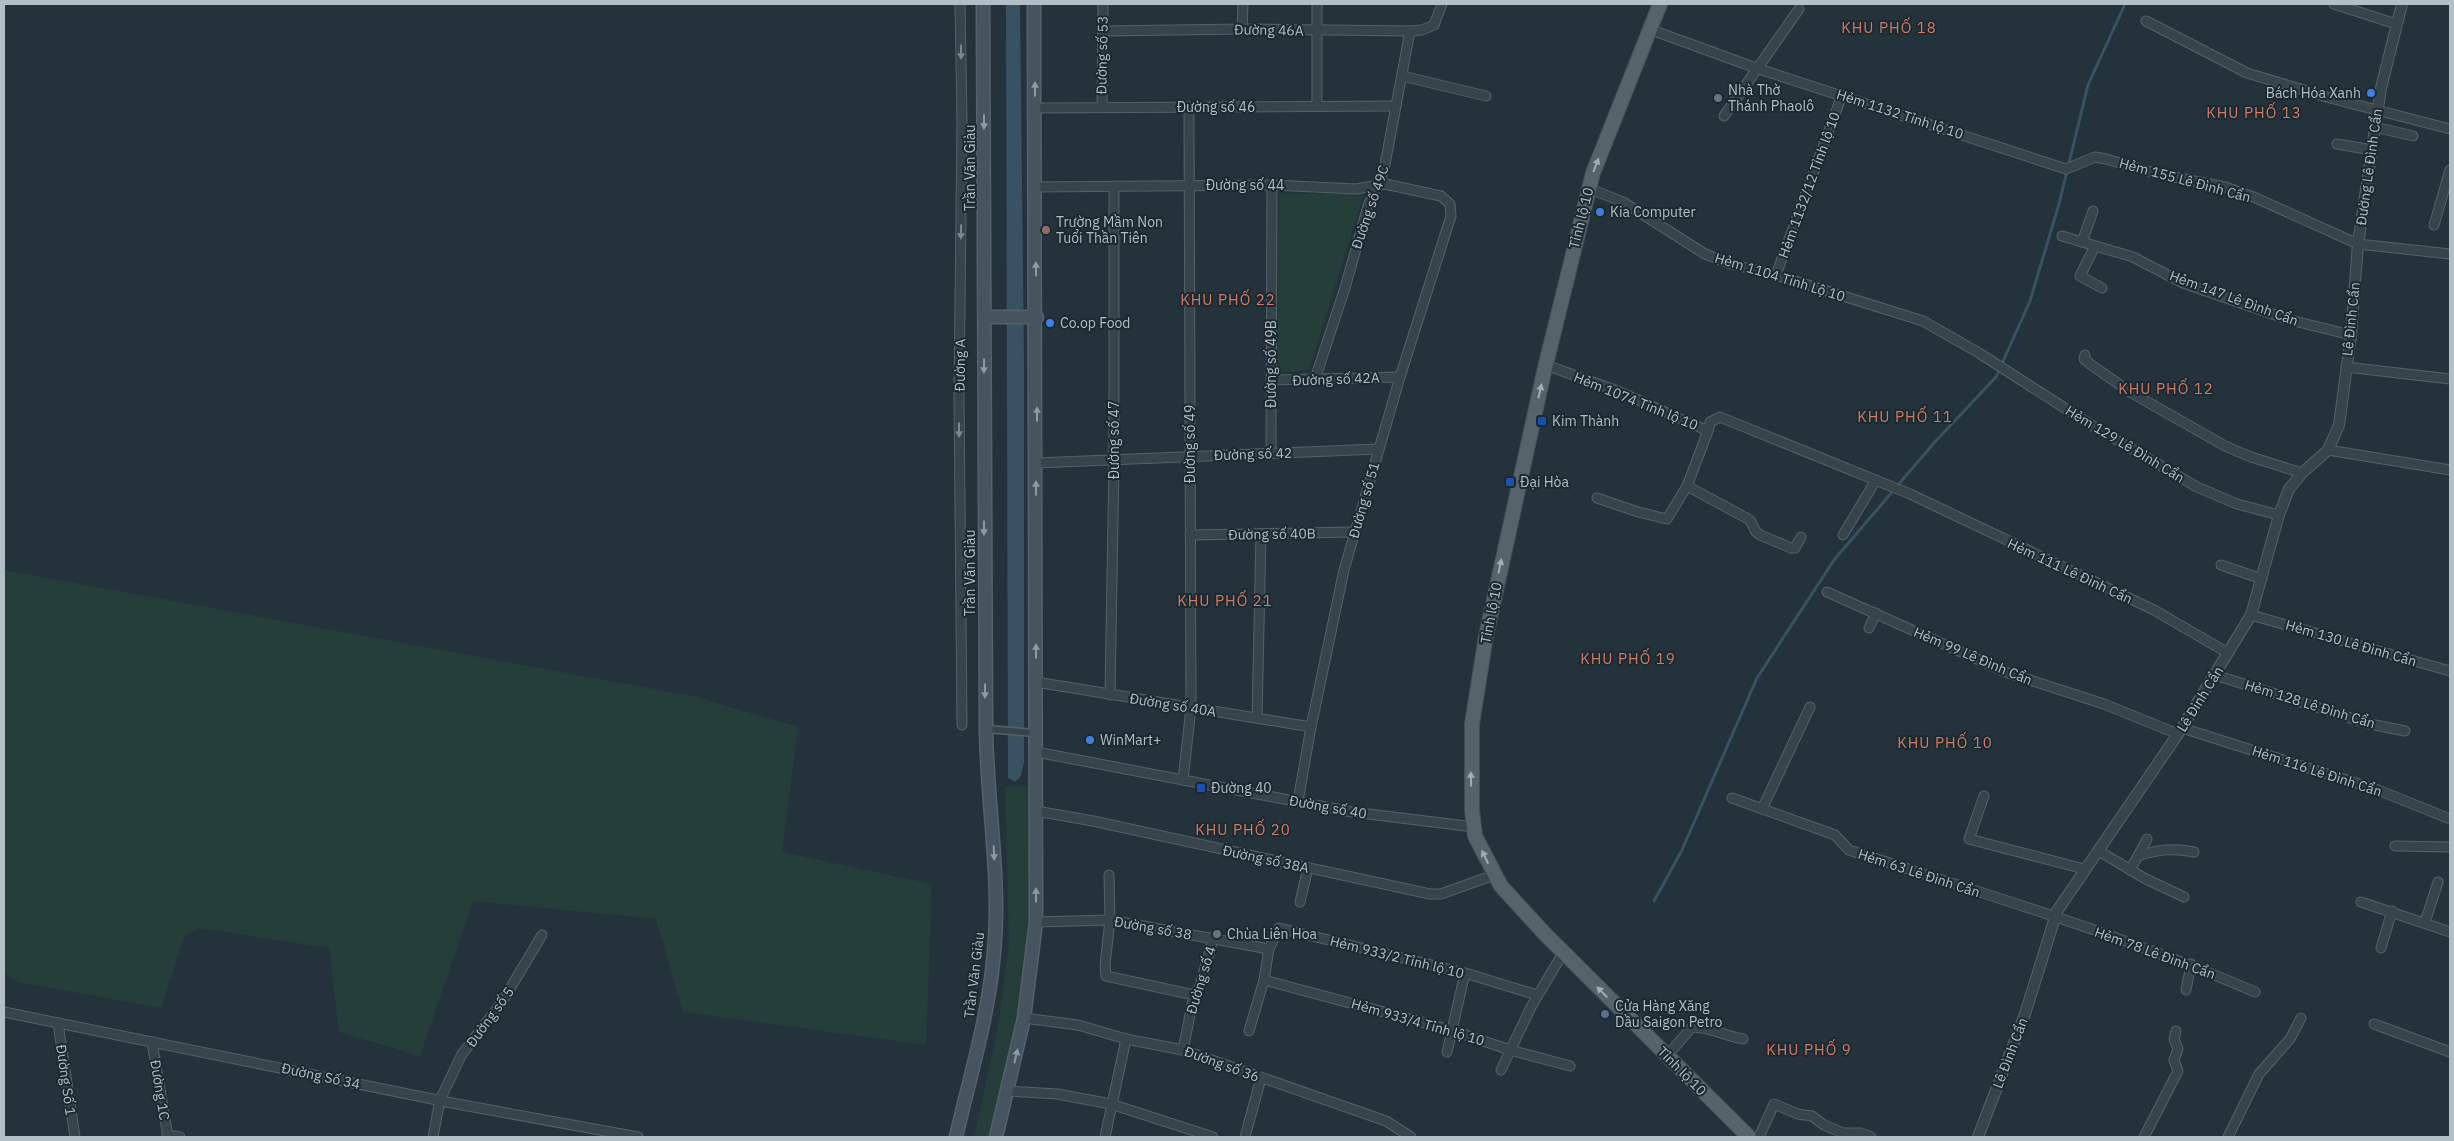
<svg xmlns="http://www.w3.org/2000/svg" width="2454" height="1141" font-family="'IBM Plex Sans',sans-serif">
<rect width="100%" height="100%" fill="#24333b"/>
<g fill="#263e3a">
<polygon points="1279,194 1364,194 1309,370 1277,373"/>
<polygon points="4,570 693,696 798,727 782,852 932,884 926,1045 683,1012 656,919 473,901 420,1056 339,1032 329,948 199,928 184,937 161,1008 18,982 5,974 4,959"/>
<path d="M1005,786l24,1c1,78 3,157 -10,235 -7,39 -18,77 -27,115h-18l24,-110 11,-83z"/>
</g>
<polygon fill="#385261" points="1006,4 1020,4 1024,362 1024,762 1021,776 1015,782 1008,778"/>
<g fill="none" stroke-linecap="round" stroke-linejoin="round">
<polyline stroke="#385261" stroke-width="3" points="1654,901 1682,850 1757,678 1834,560 1933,444 1996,377 2030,301 2059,204 2088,85 2125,4"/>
<defs>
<polyline id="pedestrian" points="986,729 1036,733"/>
<g id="minor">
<polyline points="960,4 962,121 959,395 962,725"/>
<polyline points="2334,4 2396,24"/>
<polyline points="2146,21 2247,73 2330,98 2450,129"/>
<polyline points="1242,29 1243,4"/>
<polyline points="1649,29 1756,68 2066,169 2095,157 2106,159 2154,173 2225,187 2256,198 2358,244 2450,254"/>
<polyline points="1103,31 1242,29 1410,31 1422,30 1434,25 1442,4"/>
<polyline points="1402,76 1486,96"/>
<polyline points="1317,106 1317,4"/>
<polyline points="1102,107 1103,4"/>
<polyline points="1035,108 1396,106"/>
<polyline points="1724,116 1799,9"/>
<polyline points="2375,127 2413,136"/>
<polyline points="2337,144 2372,150"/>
<polyline points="1035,187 1272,185 1356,189 1385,184 1441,196 1450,204 1451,216 1400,377 1344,570 1311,727 1298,801"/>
<polyline points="1588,188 1623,202 1705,254 1731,264 1776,275 1923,321 1979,353 2091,425 2197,487 2237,504 2279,515"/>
<polyline points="2434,225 2450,170"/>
<polyline points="2062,236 2133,257 2183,283 2290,320 2351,335"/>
<polyline points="2082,242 2093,211"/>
<polyline points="2095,246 2080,276 2102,288"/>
<polyline points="1776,275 1842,95"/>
<polyline points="2085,355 2084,359 2090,364 2130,392 2225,446 2251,457 2302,473"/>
<polyline points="1546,365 1620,392 1708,431 1710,422 1720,417 1910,494 2154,610 2228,653"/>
<polyline points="2346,367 2450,379"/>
<polyline points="1315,379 1345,288 1368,206 1384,170 1410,31"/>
<polyline points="1271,380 1400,377"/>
<polyline points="2328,450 2450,470"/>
<polyline points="1271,453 1272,185"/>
<polyline points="1036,463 1379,449"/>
<polyline points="1687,486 1750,520 1756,532 1760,535 1791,548 1795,548 1801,537"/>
<polyline points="1597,498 1638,512 1667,519 1687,486 1708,431"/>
<polyline points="1190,535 1354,532"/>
<polyline points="1843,535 1876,480"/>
<polyline points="2221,565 2262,579"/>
<polyline points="1827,592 2008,673 2104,704 2178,734"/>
<polyline points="2251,615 2450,671"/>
<polyline points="1869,628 1876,613"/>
<polyline points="2215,675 2370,724 2405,731"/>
<polyline points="1036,682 1311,727"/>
<polyline points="1110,695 1114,460 1114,186"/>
<polyline points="1257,718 1261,534"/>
<polyline points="2182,728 2378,790 2450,819"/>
<polyline points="1036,752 1352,812 1474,827"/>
<polyline points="1183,780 1191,708 1189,107"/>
<polyline points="1984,796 1969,839 2084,869"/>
<path d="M1732,798l103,37 14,15c136,44 274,85 406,142"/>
<polyline points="1762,809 1810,707"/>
<polyline points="1036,811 1093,821 1430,894 1441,894 1494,875"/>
<polyline points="2395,846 2450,847"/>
<polyline points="2099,851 2144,878 2184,897"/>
<polyline points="2138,856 2147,839"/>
<path d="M2130,870l8,-14c21,-7 36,-8 56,-4"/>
<polyline points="1109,875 1110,920 1105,965 1106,976 1194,995"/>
<polyline points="1300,902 1308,868"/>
<polyline points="2361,902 2450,932"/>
<polyline points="1036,922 1110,920 1269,949"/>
<polyline points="2425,922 2438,882"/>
<polyline points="2381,948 2392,911"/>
<polyline points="1264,980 1451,1030 1510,1050 1570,1066"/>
<polyline points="2186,990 2191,964"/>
<polyline points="4,1012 457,1104 638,1137"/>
<polyline points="1024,1018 1078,1025 1126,1039 1183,1050 1386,1121 1411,1137"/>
<polyline points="58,1023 75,1137"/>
<polyline points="2374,1024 2450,1052"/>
<polyline points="1249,1031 1264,980 1269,949 1279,928 1465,973 1537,995"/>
<polyline points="152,1042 168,1137"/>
<polyline points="1183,1050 1194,995 1200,986 1213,939"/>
<polyline points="1447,1052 1465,973"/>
<path d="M1667,1056l24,-28c10,-4 38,9 52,11"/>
<polyline points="1501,1070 1531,1007 1563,953"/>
<polyline points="1008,1091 1057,1094 1111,1104 1213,1137"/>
<polyline points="167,1135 180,1137"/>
<polyline points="433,1137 440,1100 462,1054 502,1002 542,935"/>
<polyline points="1105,1137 1126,1039"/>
<polyline points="1245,1137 1261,1078"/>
<polyline points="1759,1137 1774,1104 1798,1114 1812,1116 1824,1125 1843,1133 1861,1133 1871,1137"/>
<polyline points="2144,1137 2178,1071 2174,1060 2178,1049 2174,1039 2176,1031"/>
<polyline points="2228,1137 2259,1074 2290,1039 2301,1018"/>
</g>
<polyline id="tertiary" points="1978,1137 2025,1014 2057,911 2178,734 2251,615 2279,515 2289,489 2302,473 2328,450 2339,425 2351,335 2358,244 2381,88 2402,4"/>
<g id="secondary">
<polyline points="985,317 1037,317"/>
<path d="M956,1137c14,-61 33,-122 38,-185 7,-74 -7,-148 -8,-223l-3,-725"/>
<polyline points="996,1137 1024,1018 1036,922 1034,4"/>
</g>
<polyline id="primary" points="1660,4 1593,173 1544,372 1486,636 1472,724 1472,810 1475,836 1501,886 1544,933 1749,1137"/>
</defs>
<use href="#pedestrian" stroke="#556269" stroke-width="9"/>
<use href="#minor" stroke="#556269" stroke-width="11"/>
<use href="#tertiary" stroke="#556269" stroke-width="12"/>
<use href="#secondary" stroke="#556269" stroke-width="15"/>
<use href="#primary" stroke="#435057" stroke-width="16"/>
<use href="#pedestrian" stroke="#37444b" stroke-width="6"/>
<use href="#minor" stroke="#37444b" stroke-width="9"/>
<use href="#tertiary" stroke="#37444b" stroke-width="10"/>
<use href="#secondary" stroke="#45545e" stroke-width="12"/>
<use href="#primary" stroke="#55636b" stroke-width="14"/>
</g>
<defs><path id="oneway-solid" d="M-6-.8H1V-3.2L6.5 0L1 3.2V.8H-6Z" transform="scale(1.25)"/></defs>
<g fill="#7b888f">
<use href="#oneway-solid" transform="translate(961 52) rotate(89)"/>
<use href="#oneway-solid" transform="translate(961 232) rotate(91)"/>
<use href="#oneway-solid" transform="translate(959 430) rotate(90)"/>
</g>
<g fill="#8c9aa2">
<use href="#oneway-solid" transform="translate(1035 89) rotate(-90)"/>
<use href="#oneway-solid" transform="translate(984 122) rotate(90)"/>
<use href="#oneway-solid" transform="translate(1036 269) rotate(-91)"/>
<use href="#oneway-solid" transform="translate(984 366) rotate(91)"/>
<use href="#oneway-solid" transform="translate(1037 414) rotate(-90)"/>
<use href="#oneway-solid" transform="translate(1036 488) rotate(-90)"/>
<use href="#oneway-solid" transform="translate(984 528) rotate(90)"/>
<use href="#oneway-solid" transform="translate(1036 651) rotate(-90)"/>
<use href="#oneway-solid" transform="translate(985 691) rotate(90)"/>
<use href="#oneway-solid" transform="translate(994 853) rotate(87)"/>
<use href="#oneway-solid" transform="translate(1036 895) rotate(-90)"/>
<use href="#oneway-solid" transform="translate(1016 1056) rotate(-77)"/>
</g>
<g fill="#a0adb5">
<use href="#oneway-solid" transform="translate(1596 165) rotate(-69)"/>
<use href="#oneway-solid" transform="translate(1540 391) rotate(-77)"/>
<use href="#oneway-solid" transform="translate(1500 566) rotate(-78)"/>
<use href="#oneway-solid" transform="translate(1471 779) rotate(-91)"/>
<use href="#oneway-solid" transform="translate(1485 857) rotate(-116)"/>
<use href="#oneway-solid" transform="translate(1602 992) rotate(-135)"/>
</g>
<g fill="#3f7fe0" stroke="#1c2930" stroke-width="2">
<circle cx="2371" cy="93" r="5"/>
<circle cx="1600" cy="212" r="5"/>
<circle cx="1050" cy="323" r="5"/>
<circle cx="1090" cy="740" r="5"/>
</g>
<g fill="#6b7280" stroke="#1c2930" stroke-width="2">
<circle cx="1718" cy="98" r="5"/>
<circle cx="1217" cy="934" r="5"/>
</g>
<circle fill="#8d6e63" stroke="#1c2930" stroke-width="2" cx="1046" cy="230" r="5"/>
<g fill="#1a4fb4" stroke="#1c2930" stroke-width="2">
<rect x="1537" y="416" width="10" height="10" rx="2.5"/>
<rect x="1505" y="477" width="10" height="10" rx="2.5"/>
<rect x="1196" y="783" width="10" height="10" rx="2.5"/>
</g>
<circle fill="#5c6f8a" stroke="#1c2930" stroke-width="2" cx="1605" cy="1014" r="5"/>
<g text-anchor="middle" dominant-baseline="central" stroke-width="4" stroke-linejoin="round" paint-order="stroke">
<g font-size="14" fill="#b3bfc7" stroke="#1c2930">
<text transform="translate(1269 30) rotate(1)">Đường 46A</text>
<text transform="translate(1102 55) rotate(-89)">Đường số 53</text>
<text x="1216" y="107">Đường số 46</text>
<text transform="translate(1900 114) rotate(18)">Hẻm 1132 Tỉnh lộ 10</text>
<text transform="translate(2369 167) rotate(-82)">Đường Lê Đình Cẩn</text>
<text transform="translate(970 168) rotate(-90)">Trần Văn Giàu</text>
<text transform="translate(2185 180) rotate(15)">Hẻm 155 Lê Đình Cẩn</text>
<text x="1245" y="185">Đường số 44</text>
<text transform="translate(1809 185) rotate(-70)">Hẻm 1132/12 Tỉnh lộ 10</text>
<text transform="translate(1370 207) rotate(-71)">Đường số 49C</text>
<text transform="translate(1581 218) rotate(-76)">Tỉnh lộ 10</text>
<text transform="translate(1780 277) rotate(17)">Hẻm 1104 Tỉnh Lộ 10</text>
<text transform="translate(2234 298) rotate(20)">Hẻm 147 Lê Đình Cẩn</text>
<text transform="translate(2351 319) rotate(-84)">Lê Đình Cẩn</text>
<text transform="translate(1271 364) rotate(-90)">Đường số 49B</text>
<text transform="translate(960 365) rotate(-89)">Đường A</text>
<text transform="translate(1336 379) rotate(-2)">Đường số 42A</text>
<text transform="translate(1636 401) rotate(22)">Hẻm 1074 Tỉnh lộ 10</text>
<text transform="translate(1114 440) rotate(-90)">Đường số 47</text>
<text transform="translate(1190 444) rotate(-90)">Đường số 49</text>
<text transform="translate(2125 444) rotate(31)">Hẻm 129 Lê Đình Cẩn</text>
<text transform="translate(1253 454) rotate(-2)">Đường số 42</text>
<text transform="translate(1364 500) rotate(-74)">Đường số 51</text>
<text transform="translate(1272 534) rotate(-1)">Đường số 40B</text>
<text transform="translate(2070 571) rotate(25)">Hẻm 111 Lê Đình Cẩn</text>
<text transform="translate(970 573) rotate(-90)">Trần Văn Giàu</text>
<text transform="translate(1491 613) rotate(-79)">Tỉnh lộ 10</text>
<text transform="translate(2351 643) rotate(16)">Hẻm 130 Lê Đình Cẩn</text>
<text transform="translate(1973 656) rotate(23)">Hẻm 99 Lê Đình Cẩn</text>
<text transform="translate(2200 699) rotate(-58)">Lê Đình Cẩn</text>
<text transform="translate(2310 704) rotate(17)">Hẻm 128 Lê Đình Cẩn</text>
<text transform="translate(1173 705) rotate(9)">Đường số 40A</text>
<text transform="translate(2317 771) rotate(18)">Hẻm 116 Lê Đình Cẩn</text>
<text transform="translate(1328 807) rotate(10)">Đường số 40</text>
<text transform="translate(1266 859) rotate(12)">Đường số 38A</text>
<text transform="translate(1919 873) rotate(18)">Hẻm 63 Lê Đình Cẩn</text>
<text transform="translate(1153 928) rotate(10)">Đường số 38</text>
<text transform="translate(2155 953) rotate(20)">Hẻm 78 Lê Đình Cẩn</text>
<text transform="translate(1397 957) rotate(14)">Hẻm 933/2 Tỉnh lộ 10</text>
<text transform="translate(974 975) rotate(-83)">Trần Văn Giàu</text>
<text transform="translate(1201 980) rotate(-73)">Đường số 4</text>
<text transform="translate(490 1017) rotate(-54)">Đường số 5</text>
<text transform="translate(1418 1022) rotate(16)">Hẻm 933/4 Tỉnh lộ 10</text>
<text transform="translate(2010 1053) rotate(-69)">Lê Đình Cẩn</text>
<text transform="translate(1222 1064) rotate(20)">Đường số 36</text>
<text transform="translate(1682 1071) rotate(45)">Tỉnh lộ 10</text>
<text transform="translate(321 1076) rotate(12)">Đường Số 34</text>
<text transform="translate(66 1080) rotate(82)">Đường Số 1</text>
<text transform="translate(160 1090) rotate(81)">Đường 1C</text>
</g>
<g font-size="14" fill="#b3bfc7" stroke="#1c2930" text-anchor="start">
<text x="1728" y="90">Nhà Thờ<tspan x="1728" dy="16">Thánh Phaolô</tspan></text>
<text x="2361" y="93" text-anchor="end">Bách Hóa Xanh</text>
<text x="1610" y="212">Kia Computer</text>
<text x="1056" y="222">Trường Mầm Non<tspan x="1056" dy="16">Tuổi Thần Tiên</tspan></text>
<text x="1060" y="323">Co.op Food</text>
<text x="1552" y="421">Kim Thành</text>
<text x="1520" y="482">Đại Hòa</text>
<text x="1100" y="740">WinMart+</text>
<text x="1211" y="788">Đường 40</text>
<text x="1227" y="934">Chùa Liên Hoa</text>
<text x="1615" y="1006">Cửa Hàng Xăng<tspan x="1615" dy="16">Dầu Saigon Petro</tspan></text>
</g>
<g font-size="15" letter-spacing="1" fill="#d07b64" stroke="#1c2930">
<text x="1889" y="27">KHU PHỐ 18</text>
<text x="2254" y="112">KHU PHỐ 13</text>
<text x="1228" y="299">KHU PHỐ 22</text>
<text x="2166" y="388">KHU PHỐ 12</text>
<text x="1905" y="416">KHU PHỐ 11</text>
<text x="1225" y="600">KHU PHỐ 21</text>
<text x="1628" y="658">KHU PHỐ 19</text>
<text x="1945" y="742">KHU PHỐ 10</text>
<text x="1243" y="829">KHU PHỐ 20</text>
<text x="1809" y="1049">KHU PHỐ 9</text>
</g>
</g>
<rect width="2454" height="1141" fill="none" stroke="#b3bfc7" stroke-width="10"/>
</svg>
